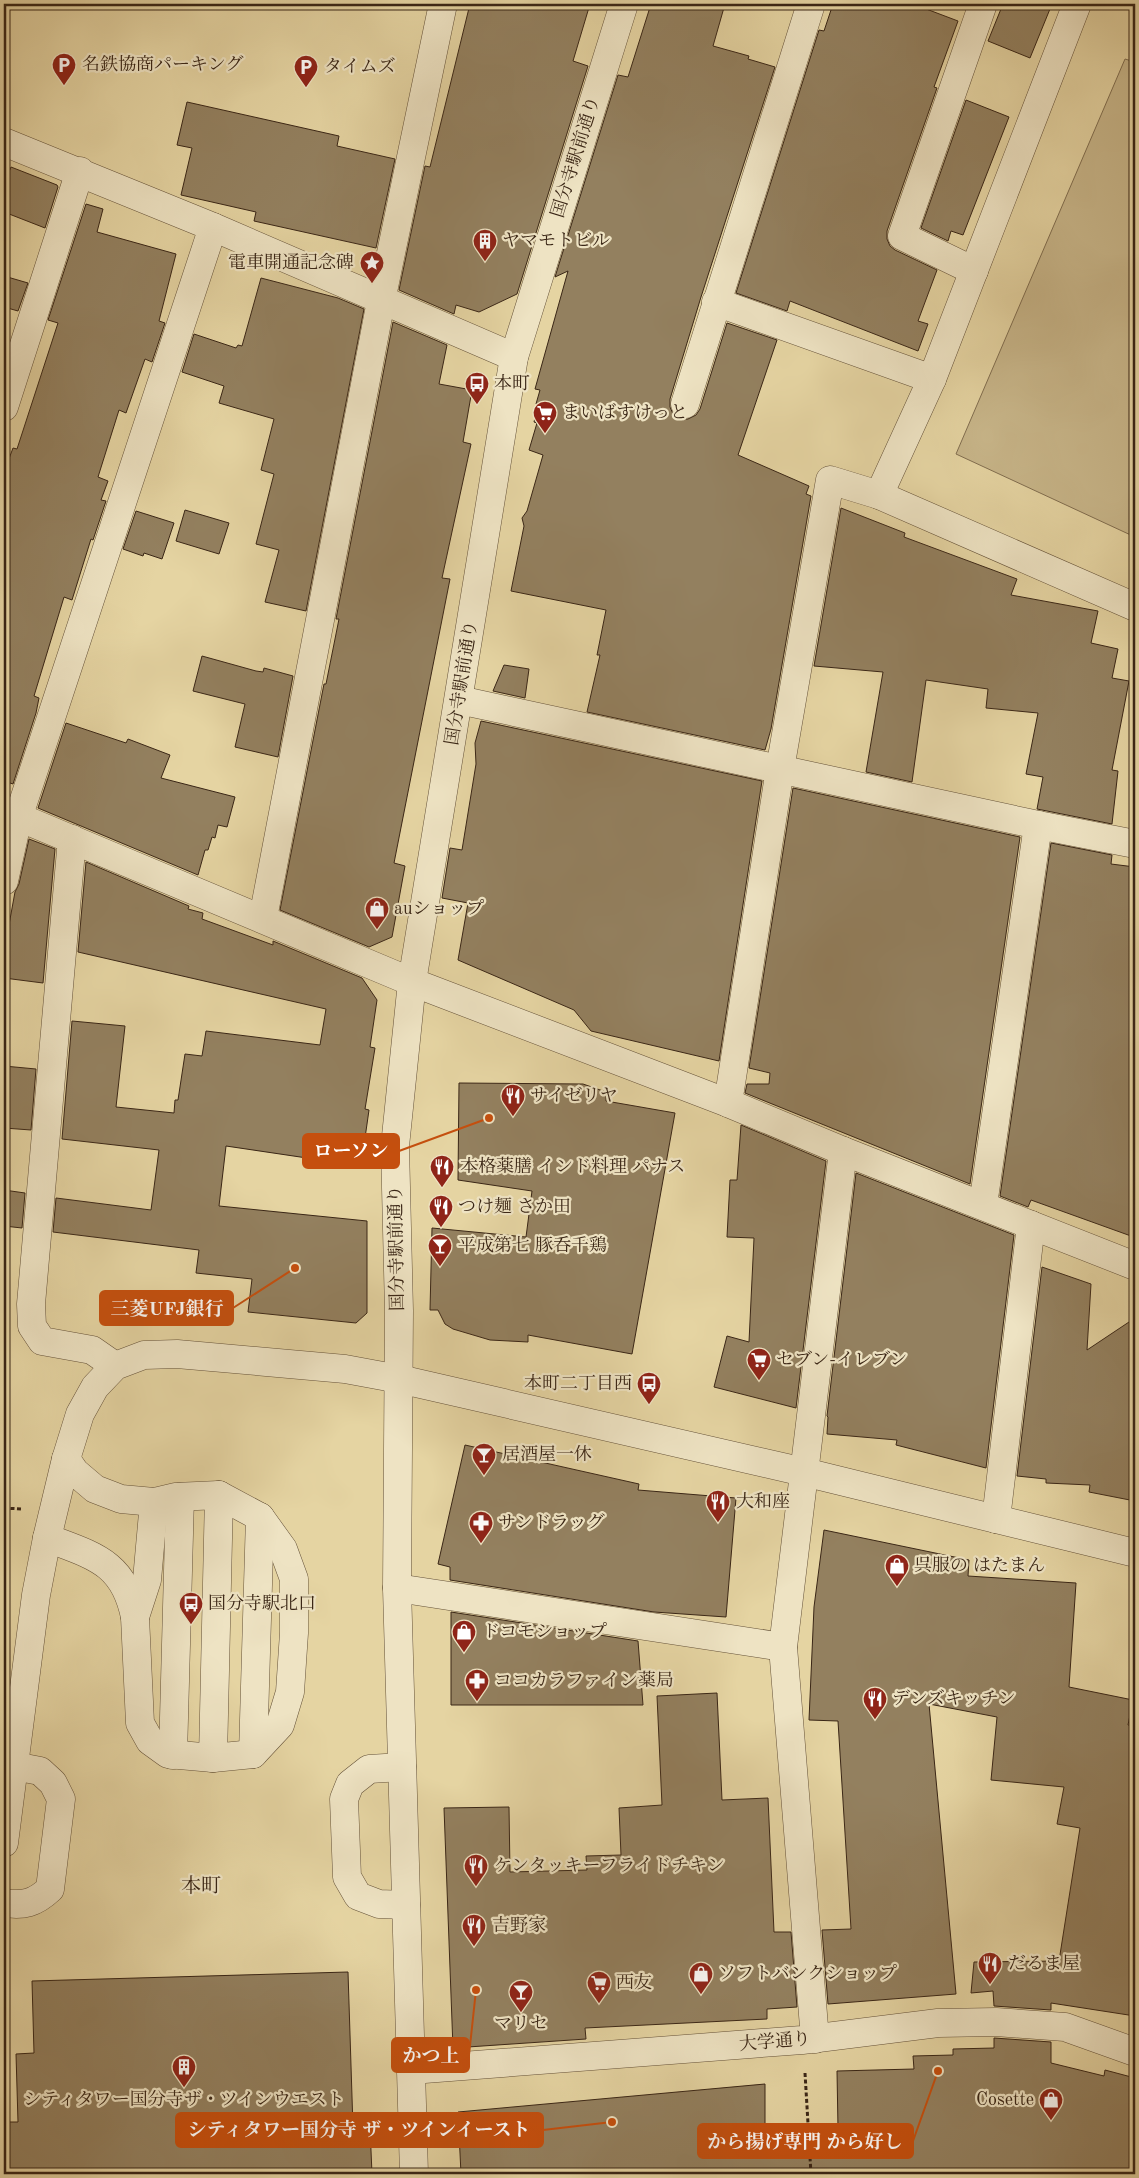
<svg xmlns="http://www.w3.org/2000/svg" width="1139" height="2178" font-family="'Old Standard TT','Noto Serif JP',serif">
<rect width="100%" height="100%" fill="#e5d4a2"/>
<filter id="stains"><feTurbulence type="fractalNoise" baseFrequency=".004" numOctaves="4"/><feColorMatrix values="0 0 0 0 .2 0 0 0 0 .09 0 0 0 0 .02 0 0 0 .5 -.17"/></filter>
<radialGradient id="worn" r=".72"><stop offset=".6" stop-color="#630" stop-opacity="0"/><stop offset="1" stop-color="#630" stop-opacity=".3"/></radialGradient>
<polygon fill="#c8b68a" stroke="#816e50" points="1125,59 1135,62 1135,537 956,454"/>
<g fill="#93805f" stroke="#3a2616">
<polygon points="470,4 590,4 573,61 588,66 517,294 479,312 456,305 454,314 399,290 425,166 430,167"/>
<polygon points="651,4 725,4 713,46 749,56 748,59 775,67 701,297 670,399 670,407 673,414 680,419 688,419 696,415 700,409 727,323 777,340 738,455 809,486 806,494 811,496 771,729 765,750 587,712 600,655 597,655 606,610 511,591 524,526 522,518 527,511 543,455 529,450 537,423 534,422 538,406 536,404 540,390 535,389 568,271 555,277 618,75 628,77"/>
<polygon points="833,4 913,4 958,21 934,87 937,88 887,231 887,239 890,246 895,250 937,270 918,321 928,324 918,351 790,301 787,311 736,293 819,30 824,31"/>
<polygon points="1003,4 1052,4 1030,58 988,41"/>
<polygon points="966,100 1009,117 963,235 951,231 948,241 921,228"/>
<polygon points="187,102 339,136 337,146 395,159 376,248 254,221 256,212 181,195 192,148 177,145"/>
<polygon points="11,167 57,185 58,187 45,228 4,212 4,184"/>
<polygon points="86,204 103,209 97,232 176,254 159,321 165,323 152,362 145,359 126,413 119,410 98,477 108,481 101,500 106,501 93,540 91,539 72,600 64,597 34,696 39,698 36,713 13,784 4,781 4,472 13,448 17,449 58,323 48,320"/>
<polygon points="4,276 28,283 18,311 4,307"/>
<polygon points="261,278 338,298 364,309 306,611 265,602 279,550 256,544 274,474 261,470 274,419 219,403 224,386 182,372 194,334 236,348 238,345 242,346"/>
<polygon points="393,322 447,345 439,384 472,390 463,442 471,444 442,578 450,579 394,863 405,866 392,937 369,947 280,910 324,684 326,684 339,619 336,619"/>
<polygon points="841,508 905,533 904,537 1017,579 1011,595 1098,611 1091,643 1118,649 1112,678 1129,681 1112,770 1118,771 1112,824 1037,809 1043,777 1026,774 1038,713 986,708 988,689 926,680 912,782 866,772 883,672 814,666"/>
<polygon points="185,510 229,523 219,554 176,541"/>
<polygon points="136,511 174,523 162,559 144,553 143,556 123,549"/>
<polygon points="202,656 256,671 263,672 264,668 293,676 278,757 235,747 245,704 193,691"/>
<polygon points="504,665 529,669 525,698 493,691"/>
<polygon points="481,721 762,781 719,1061 591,1031 574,1010 458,960 468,903 442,898 450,848 462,850 476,764 475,743"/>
<polygon points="66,723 126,743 128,739 170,755 161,778 235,797 227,827 218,825 215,838 212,837 208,850 205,850 198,875 38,808"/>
<polygon points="793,788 1020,837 970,1184 745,1093 747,1084 769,1084 770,1073 749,1068"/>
<polygon points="29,839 55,849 43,983 4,978 4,952 15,892 19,884"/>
<polygon points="1051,843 1112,855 1111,864 1135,867 1135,1207 1131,1236 1031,1200 1028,1207 1000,1196"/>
<polygon points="86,862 189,906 188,909 203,913 202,919 273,945 273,941 362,978 377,1000 370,1047 375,1048 365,1109 369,1110 361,1166 226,1146 219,1206 367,1221 367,1313 356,1323 248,1312 252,1279 196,1273 199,1250 53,1232 56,1198 151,1210 159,1150 62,1139 72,1021 125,1026 116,1107 174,1113 175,1100 178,1100 185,1054 202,1056 206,1031 320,1045 326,1009 78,952"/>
<polygon points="4,1066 36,1069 31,1130 4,1128"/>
<polygon points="459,1083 583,1084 606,1092 606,1101 675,1113 632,1354 528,1335 528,1342 490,1340 453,1329 445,1324 438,1310 430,1310 432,1228 526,1237 532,1191 458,1180"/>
<polygon points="741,1125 826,1161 796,1408 714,1387 727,1336 749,1342 754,1238 727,1237 730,1180 737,1180"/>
<polygon points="856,1173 1014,1235 986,1468 896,1445 897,1440 827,1434 828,1417 827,1416"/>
<polygon points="4,1190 25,1193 22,1228 4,1226"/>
<polygon points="1042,1267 1091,1284 1087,1350 1135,1318 1135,1501 1089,1492 1090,1485 1046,1483 1046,1479 1017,1476"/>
<polygon points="465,1445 639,1484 638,1490 736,1498 726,1617 654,1612 450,1580 450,1567 438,1564"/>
<polygon points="824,1530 969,1560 968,1576 1076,1583 1069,1687 1133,1700 1128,1725 1135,1726 1135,2016 1051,2003 1051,2010 994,2006 993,1991 971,1993 974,1962 1059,1961 1080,1828 1057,1824 1064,1787 991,1780 997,1717 929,1704 956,1994 828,2004 822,1930 851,1929 838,1721 809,1720 814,1607"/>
<polygon points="451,1612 638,1641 643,1705 451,1705"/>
<polygon points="717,1693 722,1800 768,1798 774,1932 791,1932 797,2007 767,2009 767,2019 585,2028 586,2039 453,2048 444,1808 509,1807 510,1872 587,1870 586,1856 621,1855 619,1808 662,1805 657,1696"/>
<polygon points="348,1972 353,2128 370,2127 372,2174 4,2174 4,2122 18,2122 16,2054 34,2053 32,1981"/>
<polygon points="994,2038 1051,2042 1051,2063 1104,2076 1105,2070 1135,2078 1135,2174 461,2174 458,2112 765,2084 765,2132 838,2128 837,2071 914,2069 913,2056 953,2055 953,2049 994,2048"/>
</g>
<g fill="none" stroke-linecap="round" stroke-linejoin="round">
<defs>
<g id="minor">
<polyline points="4,142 213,227 514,357"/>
<polyline points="974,271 902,236 983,4"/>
<polyline points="716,302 932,379"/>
<polyline points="685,404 811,4"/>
<polyline points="4,407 80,171"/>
<polyline points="879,495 932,379 1077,4"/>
<polyline points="459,700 1038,825 983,1205"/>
<polyline points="4,811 412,982 728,1103 843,1151 1135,1266"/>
<polyline points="1038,825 1135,844"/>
<polyline points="72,839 31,1304 32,1326 42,1341 92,1350 115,1366"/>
<polyline points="4,881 18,818 213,227"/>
<polyline points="263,918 381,301 443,4"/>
<polyline points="728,1103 780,769 830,480 879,495 1135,607"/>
<polyline points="996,1519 1031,1225"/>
<path d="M47,1538c47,18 77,24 88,79l5,106 10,18 18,13 45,4 40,-4 27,-29 10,-33 4,-59v-54l-11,-30 -23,-32 -41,-22 -44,2 -21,5 -33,-3 -26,-10 -20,-17 -9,-13"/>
<polyline points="397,1588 783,1647"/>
<polyline points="135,1617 147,1580 154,1502"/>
<polyline points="253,1754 260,1517"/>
<polyline points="173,1755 180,1497"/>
<polyline points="213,1758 219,1495"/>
<polyline points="402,1767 369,1769 350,1784 344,1799 347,1877 358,1896 379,1904 406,1905"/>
<polyline points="4,1843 36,1595 47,1538 66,1459 80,1414 95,1387 115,1366 144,1355 177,1354 345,1369 399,1379 804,1472 1135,1553"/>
<path d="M4,1903c20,3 31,0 46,-14l11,-90 -8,-16 -13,-12 -26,-5"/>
<polyline points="815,2039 783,1647 843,1151"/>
<polyline points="411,2070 802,2040 938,2023 996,2022 1065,2027 1135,2052"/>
<polyline points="414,2174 397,1588 399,1311 395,1146 412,982 514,357 624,4"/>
</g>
</defs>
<use href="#minor" stroke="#655239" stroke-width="29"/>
<g stroke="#3a2616" stroke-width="3" stroke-dasharray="4 2.5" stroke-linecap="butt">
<polyline points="4,1508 21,1509"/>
<polyline points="805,2073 811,2174"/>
</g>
<use href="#minor" stroke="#eee3c3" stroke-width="28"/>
</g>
<defs>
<symbol id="parking-pin" viewBox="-11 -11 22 30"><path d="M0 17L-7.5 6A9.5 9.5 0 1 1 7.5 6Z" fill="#8f2418" stroke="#eee3c3"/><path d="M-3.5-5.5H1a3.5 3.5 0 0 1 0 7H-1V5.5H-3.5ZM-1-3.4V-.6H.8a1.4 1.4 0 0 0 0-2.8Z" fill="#fff"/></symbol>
<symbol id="building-pin" viewBox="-11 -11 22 30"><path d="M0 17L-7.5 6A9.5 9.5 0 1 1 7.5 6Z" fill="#8f2418" stroke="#eee3c3"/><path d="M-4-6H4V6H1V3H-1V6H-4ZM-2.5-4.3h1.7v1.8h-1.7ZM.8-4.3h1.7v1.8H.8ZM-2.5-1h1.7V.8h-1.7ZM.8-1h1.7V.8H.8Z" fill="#fff"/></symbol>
<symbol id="sight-pin" viewBox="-11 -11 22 30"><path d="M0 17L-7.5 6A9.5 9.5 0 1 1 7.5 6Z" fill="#8f2418" stroke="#eee3c3"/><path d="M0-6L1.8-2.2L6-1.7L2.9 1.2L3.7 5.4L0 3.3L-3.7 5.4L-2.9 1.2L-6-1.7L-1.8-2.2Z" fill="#fff"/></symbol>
<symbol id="bus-pin" viewBox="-11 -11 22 30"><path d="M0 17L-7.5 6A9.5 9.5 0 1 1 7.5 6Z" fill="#8f2418" stroke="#eee3c3"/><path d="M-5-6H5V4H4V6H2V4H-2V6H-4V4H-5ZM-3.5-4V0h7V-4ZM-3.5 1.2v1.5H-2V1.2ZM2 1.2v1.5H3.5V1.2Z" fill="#fff"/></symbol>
<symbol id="supermarket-pin" viewBox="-11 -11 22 30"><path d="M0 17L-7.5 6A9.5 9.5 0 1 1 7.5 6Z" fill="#8f2418" stroke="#eee3c3"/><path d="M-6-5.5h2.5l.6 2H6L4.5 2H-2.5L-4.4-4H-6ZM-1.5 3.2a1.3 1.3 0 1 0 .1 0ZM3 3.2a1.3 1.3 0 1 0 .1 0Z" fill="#fff"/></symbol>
<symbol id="shop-pin" viewBox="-11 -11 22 30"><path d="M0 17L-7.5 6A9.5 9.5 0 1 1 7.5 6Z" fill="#8f2418" stroke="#eee3c3"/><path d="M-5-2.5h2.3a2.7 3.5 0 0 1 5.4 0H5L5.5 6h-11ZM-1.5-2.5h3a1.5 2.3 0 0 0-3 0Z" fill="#fff"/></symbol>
<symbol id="restaurant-pin" viewBox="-11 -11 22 30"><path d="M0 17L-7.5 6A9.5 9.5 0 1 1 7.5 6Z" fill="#8f2418" stroke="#eee3c3"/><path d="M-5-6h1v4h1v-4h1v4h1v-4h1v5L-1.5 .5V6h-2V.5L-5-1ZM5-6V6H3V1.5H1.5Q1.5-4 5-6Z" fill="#fff"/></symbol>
<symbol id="bar-pin" viewBox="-11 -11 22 30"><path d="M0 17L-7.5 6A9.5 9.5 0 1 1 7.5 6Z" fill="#8f2418" stroke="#eee3c3"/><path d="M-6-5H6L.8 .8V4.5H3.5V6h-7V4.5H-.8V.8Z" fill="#fff"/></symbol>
<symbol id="pharmacy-pin" viewBox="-11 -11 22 30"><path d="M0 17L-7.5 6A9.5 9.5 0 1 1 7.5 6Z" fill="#8f2418" stroke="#eee3c3"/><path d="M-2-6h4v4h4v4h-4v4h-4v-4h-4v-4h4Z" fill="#fff"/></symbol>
</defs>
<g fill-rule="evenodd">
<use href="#parking-pin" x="50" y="51" width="28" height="38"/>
<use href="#parking-pin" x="292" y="53" width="28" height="38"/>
<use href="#building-pin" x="471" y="227" width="28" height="38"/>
<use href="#sight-pin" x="358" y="249" width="28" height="38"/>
<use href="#bus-pin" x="463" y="370" width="28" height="38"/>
<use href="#supermarket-pin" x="531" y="399" width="28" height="38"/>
<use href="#shop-pin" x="363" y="895" width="28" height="38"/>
<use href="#restaurant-pin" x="499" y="1082" width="28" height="38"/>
<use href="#restaurant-pin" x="428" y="1153" width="28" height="38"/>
<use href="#restaurant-pin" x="427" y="1193" width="28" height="38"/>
<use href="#bar-pin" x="426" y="1232" width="28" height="38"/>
<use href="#supermarket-pin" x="745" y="1346" width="28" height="38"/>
<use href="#bus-pin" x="635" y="1370" width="28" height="38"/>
<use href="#bar-pin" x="470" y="1441" width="28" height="38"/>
<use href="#restaurant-pin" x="704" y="1488" width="28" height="38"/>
<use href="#pharmacy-pin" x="467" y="1509" width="28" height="38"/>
<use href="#shop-pin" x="883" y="1552" width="28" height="38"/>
<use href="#bus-pin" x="177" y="1590" width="28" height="38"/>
<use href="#shop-pin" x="450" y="1618" width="28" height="38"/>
<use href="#pharmacy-pin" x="463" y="1667" width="28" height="38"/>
<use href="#restaurant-pin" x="861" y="1685" width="28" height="38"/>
<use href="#restaurant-pin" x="462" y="1852" width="28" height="38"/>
<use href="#restaurant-pin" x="460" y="1912" width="28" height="38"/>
<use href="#restaurant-pin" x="976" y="1950" width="28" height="38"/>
<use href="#shop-pin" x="687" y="1960" width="28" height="38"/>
<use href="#supermarket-pin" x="585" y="1969" width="28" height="38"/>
<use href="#bar-pin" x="507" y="1978" width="28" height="38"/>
<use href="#building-pin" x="170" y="2053" width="28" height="38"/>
<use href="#shop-pin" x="1037" y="2086" width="28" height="38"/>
</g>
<g text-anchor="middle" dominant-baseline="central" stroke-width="4.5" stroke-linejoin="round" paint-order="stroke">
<g font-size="18" fill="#3a2616" stroke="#eee3c3" text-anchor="start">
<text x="82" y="65">名鉄協商パーキング</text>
<text x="324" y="67">タイムズ</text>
<text x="502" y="241">ヤマモトビル</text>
<text x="354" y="263" text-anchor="end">電車開通記念碑</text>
<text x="494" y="384">本町</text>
<text x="562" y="413">まいばすけっと</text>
<text x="394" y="909">auショップ</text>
<text x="530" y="1096">サイゼリヤ</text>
<text x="460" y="1167">本格薬膳 インド料理 パナス</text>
<text x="458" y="1207">つけ麺 さか田</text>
<text x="458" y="1246">平成第七 豚呑千鶏</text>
<text x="776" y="1360">セブン-イレブン</text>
<text x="632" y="1384" text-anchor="end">本町二丁目西</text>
<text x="502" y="1455">居酒屋一休</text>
<text x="736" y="1502">大和座</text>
<text x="498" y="1523">サンドラッグ</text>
<text x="914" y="1566">呉服の はたまん</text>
<text x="208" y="1604">国分寺駅北口</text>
<text x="482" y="1632">ドコモショップ</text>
<text x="494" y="1681">ココカラファイン薬局</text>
<text x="892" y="1699">デンズキッチン</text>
<text x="494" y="1866">ケンタッキーフライドチキン</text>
<text x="492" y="1926">吉野家</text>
<text x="1008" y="1964">だるま屋</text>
<text x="718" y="1974">ソフトバンクショップ</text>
<text x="616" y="1983">西友</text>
<text x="521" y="2024" text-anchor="middle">マリセ</text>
<text x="184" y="2100" text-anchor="middle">シティタワー国分寺ザ・ツインウエスト</text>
<text x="1034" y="2100" text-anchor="end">Cosette</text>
</g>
<g font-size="18" fill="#3a2616" stroke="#eee3c3">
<text transform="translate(576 157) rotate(-73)">国分寺駅前通り</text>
<text transform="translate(462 683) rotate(-81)">国分寺駅前通り</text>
<text transform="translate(397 1248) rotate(-91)">国分寺駅前通り</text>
<text transform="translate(775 2042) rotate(-5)">大学通り</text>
</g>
<g font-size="20" fill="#3a2616" stroke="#eee3c3">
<text x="201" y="1887">本町</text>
</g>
</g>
<path fill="none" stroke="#c54f0e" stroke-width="2" d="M489 1118L399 1151M295 1268L233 1308M476 1990L469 2055M612 2122L543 2130M938 2071L913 2141"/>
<g fill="#c54f0e" stroke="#eee3c3" stroke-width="2">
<circle cx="489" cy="1118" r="5"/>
<circle cx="295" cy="1268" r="5"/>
<circle cx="476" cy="1990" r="5"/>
<circle cx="612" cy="2122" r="5"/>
<circle cx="938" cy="2071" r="5"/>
</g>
<g fill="#c54f0e" stroke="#c54f0e" stroke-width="2">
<rect x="303" y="1134" width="96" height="34" rx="5"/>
<rect x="100" y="1291" width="133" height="34" rx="5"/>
<rect x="392" y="2038" width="77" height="34" rx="5"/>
<rect x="176" y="2113" width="367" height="34" rx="5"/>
<rect x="698" y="2124" width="215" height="34" rx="5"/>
</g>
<g font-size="19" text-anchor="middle" font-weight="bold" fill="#fff">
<text x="351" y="1157">ローソン</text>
<text x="167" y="1315">三菱UFJ銀行</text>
<text x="431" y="2062">かつ上</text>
<text x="359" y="2136">シティタワー国分寺 ザ・ツインイースト</text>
<text x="805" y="2148">から揚げ専門 から好し</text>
</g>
<rect width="1139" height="2178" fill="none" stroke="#e5d4a2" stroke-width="20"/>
<rect x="5" y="5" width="1129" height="2168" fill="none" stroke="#3a2616" stroke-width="2.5"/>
<rect x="10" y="10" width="1119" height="2158" fill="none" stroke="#3a2616"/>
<rect width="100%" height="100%" filter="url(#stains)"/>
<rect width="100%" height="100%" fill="url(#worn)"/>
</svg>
